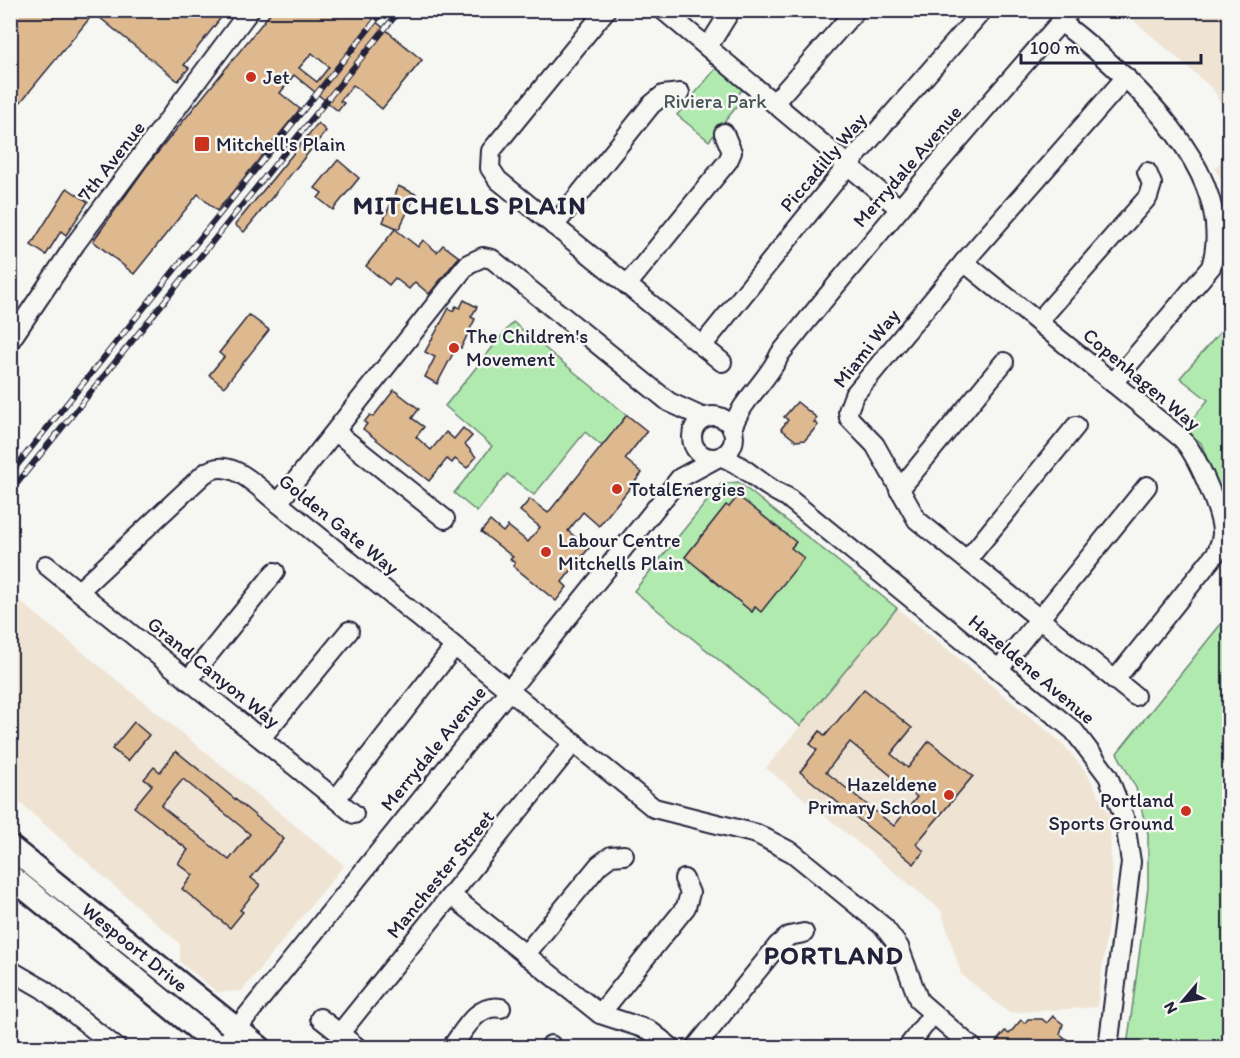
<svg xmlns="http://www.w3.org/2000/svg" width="1240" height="1058" font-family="Itim,sans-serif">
<rect width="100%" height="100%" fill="#f6f6f2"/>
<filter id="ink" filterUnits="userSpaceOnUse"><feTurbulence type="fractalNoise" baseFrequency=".0167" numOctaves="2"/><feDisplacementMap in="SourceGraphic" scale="12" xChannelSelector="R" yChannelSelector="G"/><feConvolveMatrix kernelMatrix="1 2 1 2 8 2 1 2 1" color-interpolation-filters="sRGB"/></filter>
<g filter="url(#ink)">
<g fill="#efe4d4">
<polygon points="1123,11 1229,11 1229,119 1213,89"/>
<polygon points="1229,152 1229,194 1215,169"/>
<polygon points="11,594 344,865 242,991 217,992 180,962 180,944 11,795"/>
<polygon points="897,608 1062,743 1087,773 1110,817 1112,894 1097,1007 1009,1013 961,974 941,910 766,768"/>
</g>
<g fill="#b1eaae" stroke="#6a8674" stroke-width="1.5">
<polygon points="717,67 743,89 737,96 742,100 709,141 677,115"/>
<polygon points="513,322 627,415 602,446 585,432 534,495 507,474 477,512 454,493 492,446 445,406"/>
<polygon points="1229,322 1229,517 1201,443 1184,429 1208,400 1180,378"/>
<polygon points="738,482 897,608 800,726 634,591 721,484"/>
<polygon points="1229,614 1229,1047 1127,1047 1148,888 1148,834 1136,788 1117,753"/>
</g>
<g fill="#deb98f" stroke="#22223b" stroke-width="1.5" fill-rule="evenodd">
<polygon points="10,10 227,10 184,65 189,68 178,81 94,13 10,115"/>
<path d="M273,10h89l60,50 -40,49 -29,-24 -13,16 4,2 -6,8 -44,-36 -14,18 20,16 -83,102 -19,-17 -64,80 -41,-33 53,-74zM312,53l17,14 -12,15 -18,-14z"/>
<polygon points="318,123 326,131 244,232 235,225"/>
<polygon points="338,160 359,178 333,210 318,198 322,193 315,188"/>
<polygon points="398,186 416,194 399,229 383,222"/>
<polygon points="67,188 88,202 66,235 61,231 46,255 31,245"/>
<polygon points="395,229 418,247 423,240 437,252 443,245 459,257 429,294 415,282 409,289 395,278 389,285 366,266"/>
<polygon points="464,300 477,307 471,317 475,319 461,348 457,346 437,384 425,377 435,357 425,352 449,308 453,311 456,306 460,308"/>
<polygon points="249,315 269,330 224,387 209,375 224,357 219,353"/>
<polygon points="394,390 419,409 412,418 424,427 416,437 431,450 446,432 454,439 463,428 472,436 465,444 476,457 467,468 455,459 452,463 447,459 429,481 363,429 367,424 364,422 370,415 373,417"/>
<polygon points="797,402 817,418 814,422 818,425 805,440 796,441 781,429 788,420 784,417"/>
<polygon points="627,415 647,431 625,459 642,473 599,526 583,512 568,531 589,548 562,582 567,587 556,601 513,566 515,563 510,559 513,557 481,532 490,521 503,532 508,526 528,542 540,527 520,511 530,499 548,513"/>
<polygon points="738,496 796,542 791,548 804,558 761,612 755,607 752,612 685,557 726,505 729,507"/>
<path d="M864,689l48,39 -21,26 17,14 21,-27 44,35 -57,68 8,7 -10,13 -114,-92 17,-22 -7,-6 10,-13 5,5zM850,742l67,55 -23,29 -68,-54z"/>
<polygon points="134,722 149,735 128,761 112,749"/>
<path d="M176,751l108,88 -33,39 9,7 -20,25 3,2 -13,16 -48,-39 11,-14 -15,-12 10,-13 -54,-43 18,-22 -8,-6 10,-12 6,5zM183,779l67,55 -21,26 -68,-54z"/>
<polygon points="1053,1016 1063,1024 1060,1034 1077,1047 1002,1047 996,1042 1005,1031 1009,1034 1021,1020 1025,1023 1028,1019 1042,1019 1047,1023"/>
</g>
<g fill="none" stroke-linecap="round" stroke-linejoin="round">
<defs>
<g id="minor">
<polyline points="606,10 491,151 490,168 498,180 722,362"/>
<polyline points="663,10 899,208"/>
<path d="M1061,22c65,51 179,150 150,245l-98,116"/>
<polyline points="708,47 731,10"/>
<polyline points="1126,77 964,262 854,395 848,411 849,418 875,445 917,520 1135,696"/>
<polyline points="774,103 856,10"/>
<polyline points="554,226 651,105 663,95 680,93"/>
<path d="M964,262l217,176c15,14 41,75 41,95 0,7 -3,13 -5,19l-102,128"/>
<polyline points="627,285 728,161 732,152 724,133"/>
<polyline points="1038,322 1148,197 1152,184 1147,172"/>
<polyline points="10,341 76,243 250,10"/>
<polyline points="702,346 848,165 983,10"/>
<circle cx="713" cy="437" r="21"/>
<path d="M732,429c9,-29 36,-48 48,-75 94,-117 192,-231 291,-344"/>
<polyline points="336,432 445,519"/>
<path d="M722,457c25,9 41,31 65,40l287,234 34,45 16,41 7,45 -23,186"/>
<polyline points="899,490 1004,362"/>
<polyline points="278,503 462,271 468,264 483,257 492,259 669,402 704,418"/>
<polyline points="967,560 1076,426"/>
<polyline points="46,565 354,814"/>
<path d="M79,591l125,-117c26,-20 53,13 74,29l376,305 103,26 36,19 91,74 15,20 20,54 54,47"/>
<polyline points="999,669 1147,486"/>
<polyline points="188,680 275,572"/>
<polyline points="261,738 349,631"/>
<polyline points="336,799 454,647"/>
<polyline points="452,896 600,1014 649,1030 672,1048"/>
<polyline points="525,955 599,865 611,856 624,855"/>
<polyline points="10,970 43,989 117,1048"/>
<polyline points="600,1014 686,907 690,893 684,879"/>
<polyline points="320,1018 358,1048"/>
<polyline points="340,1033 574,742"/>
<polyline points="551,1045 552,1048"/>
<polyline points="221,1048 680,478 715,459"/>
<path d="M451,1048c13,-17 26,-45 50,-40"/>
<polyline points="695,1048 778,945 789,936 804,933"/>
<polyline points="907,1048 932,1015"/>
</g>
<g id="major">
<polyline points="10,847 260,1048"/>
<polyline points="10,876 221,1048"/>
</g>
</defs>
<use href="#minor" stroke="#22223b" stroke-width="22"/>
<use href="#major" stroke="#22223b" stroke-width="27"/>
<use href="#minor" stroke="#f6f6f2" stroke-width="18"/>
<use href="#major" stroke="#f6f6f2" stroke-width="22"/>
<defs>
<g id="rail">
<polyline points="10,474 384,10"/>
<polyline points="10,492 400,10"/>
</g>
</defs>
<use href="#rail" stroke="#22223b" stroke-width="6"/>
<use href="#rail" stroke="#f6f6f2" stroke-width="4" stroke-dasharray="11" stroke-linecap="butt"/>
</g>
</g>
<g fill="#c8321e" stroke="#f6f6f2" stroke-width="2">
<circle cx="251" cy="77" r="6"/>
<rect x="194" y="136" width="16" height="16" rx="3"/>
<circle cx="454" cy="348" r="6"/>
<circle cx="617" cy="489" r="6"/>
<circle cx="546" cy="552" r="6"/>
<circle cx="949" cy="795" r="6"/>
<circle cx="1186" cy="811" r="6"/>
</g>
<g text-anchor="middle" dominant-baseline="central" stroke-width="5" stroke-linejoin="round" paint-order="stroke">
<g font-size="20" fill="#22223b" stroke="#f6f6f2" text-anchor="start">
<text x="263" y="77">Jet</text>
<text x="216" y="144">Mitchell's Plain</text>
<text x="466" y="336">The Children's<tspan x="466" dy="23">Movement</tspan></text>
<text x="629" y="489">TotalEnergies</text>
<text x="558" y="540">Labour Centre<tspan x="558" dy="23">Mitchells Plain</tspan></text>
<text x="937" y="784" text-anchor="end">Hazeldene<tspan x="937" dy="23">Primary School</tspan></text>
<text x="1174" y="800" text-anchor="end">Portland<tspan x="1174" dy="23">Sports Ground</tspan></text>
</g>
<g font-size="20" fill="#465458" stroke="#f6f6f2">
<text x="715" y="101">Riviera Park</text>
</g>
<g font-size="20" fill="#22223b" stroke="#f6f6f2">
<text transform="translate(111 161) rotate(-52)">7th Avenue</text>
<text transform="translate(823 162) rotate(-50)">Piccadilly Way</text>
<text transform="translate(907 166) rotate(-49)">Merrydale Avenue</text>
<text transform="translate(866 348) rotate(-52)">Miami Way</text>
<text transform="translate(1142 379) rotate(40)">Copenhagen Way</text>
<text transform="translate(339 524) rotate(39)">Golden Gate Way</text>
<text transform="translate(1032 669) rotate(40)">Hazeldene Avenue</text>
<text transform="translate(214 672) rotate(39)">Grand Canyon Way</text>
<text transform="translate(433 748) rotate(-51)">Merrydale Avenue</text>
<text transform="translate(440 874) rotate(-51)">Manchester Street</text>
<text transform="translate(135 947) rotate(39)">Wespoort Drive</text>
</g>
<g font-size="26" font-weight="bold" letter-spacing="1.5" fill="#22223b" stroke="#f6f6f2">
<text x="470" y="205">MITCHELLS PLAIN</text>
<text x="834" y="955">PORTLAND</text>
</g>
</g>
<rect width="1240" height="1058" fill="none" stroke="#f6f6f2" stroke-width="36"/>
<rect x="18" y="18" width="1204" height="1022" fill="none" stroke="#22223b" stroke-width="2" filter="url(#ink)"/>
<g transform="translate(1183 1001) rotate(241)" stroke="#f6f6f2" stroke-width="4.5" paint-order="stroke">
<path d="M0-4.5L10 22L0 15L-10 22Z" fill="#22223b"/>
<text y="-9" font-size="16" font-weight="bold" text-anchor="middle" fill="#22223b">N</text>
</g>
<path d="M1021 54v9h180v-9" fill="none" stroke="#22223b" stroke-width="3"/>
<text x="1030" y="54" font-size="18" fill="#22223b" stroke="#f6f6f2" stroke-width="4.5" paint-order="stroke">100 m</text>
</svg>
